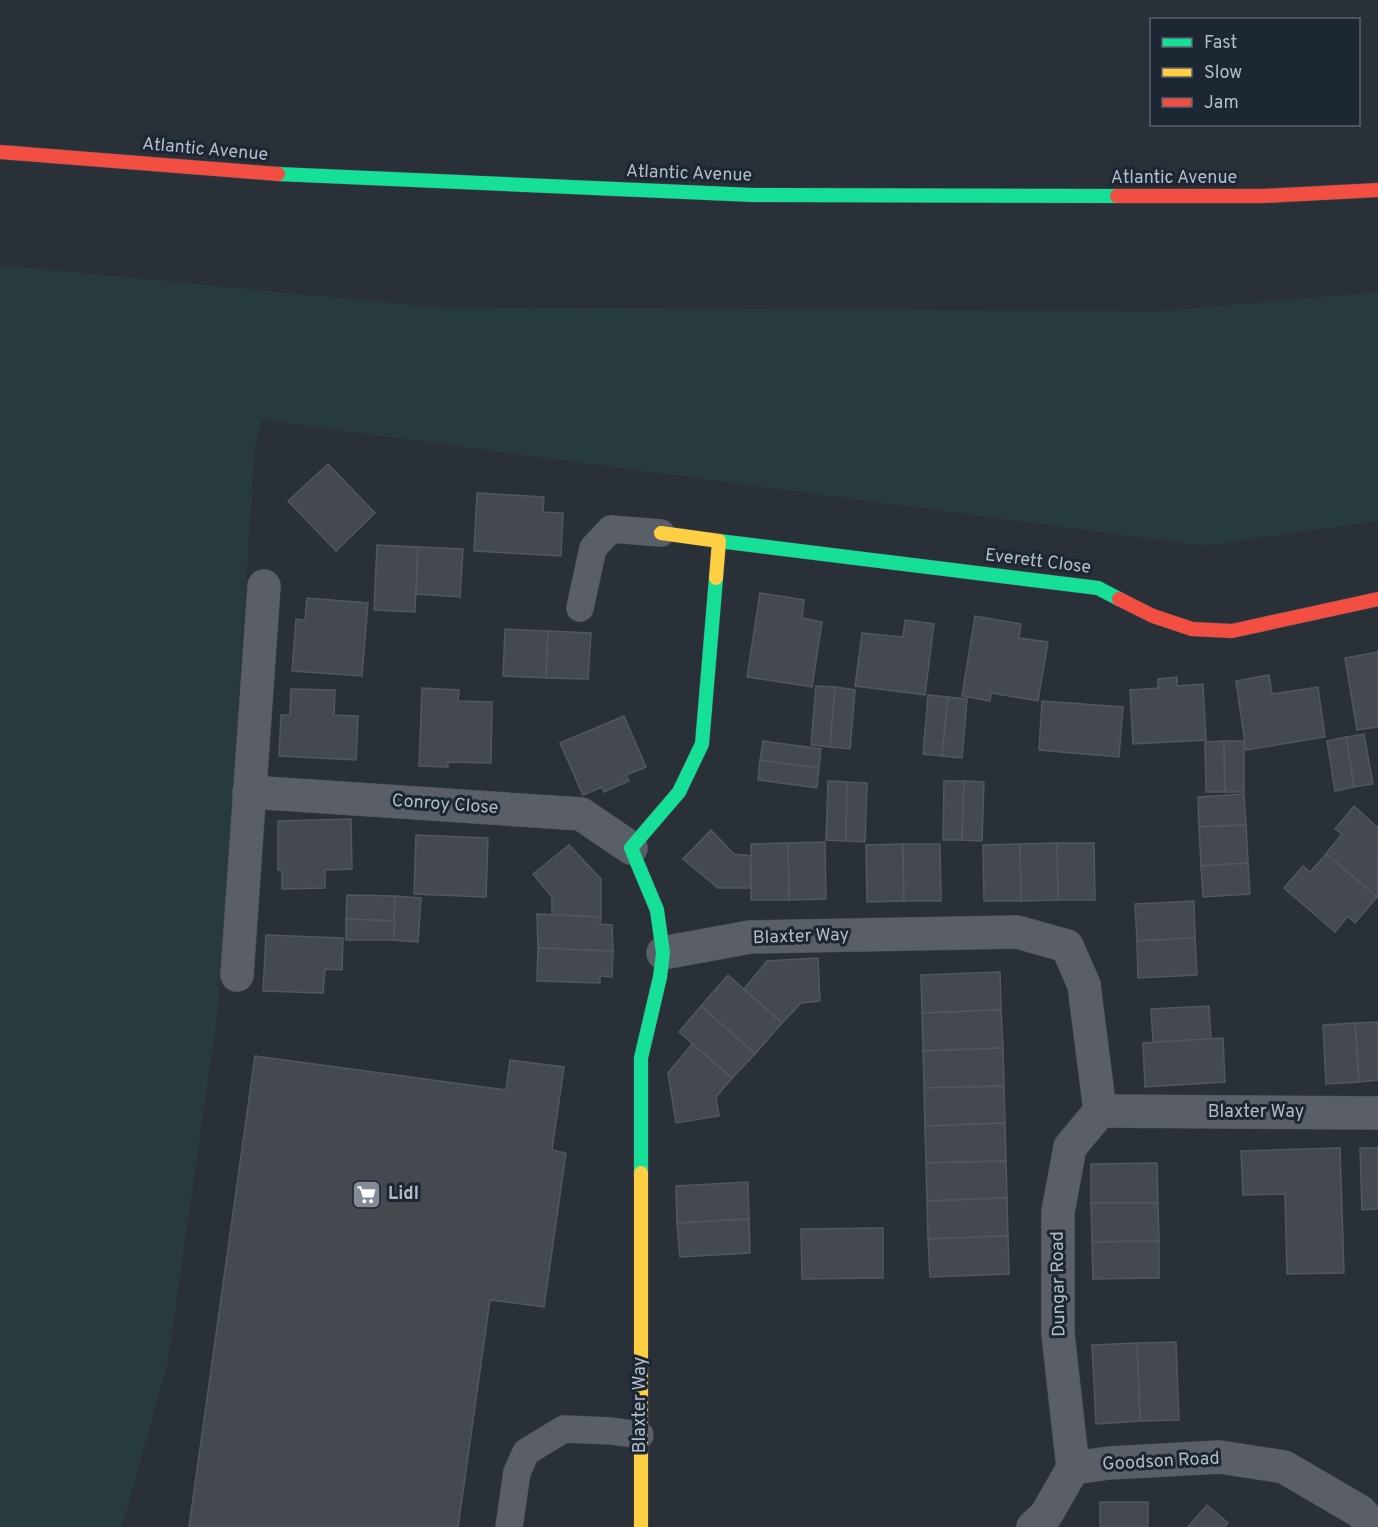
<svg xmlns="http://www.w3.org/2000/svg" width="1378" height="1527" font-family="Overpass,sans-serif">
<rect width="100%" height="100%" fill="#2a3038"/>
<polygon fill="#273a3e" points="0,265 433,307 1162,311 1378,292 1378,521 1204,546 262,420 255,447 218,1011 168,1362 122,1527 0,1527"/>
<g fill="#444950" stroke="#52575f" stroke-width="1.5">
<polygon points="328,464 375,513 336,551 288,501"/>
<polygon points="477,493 544,497 543,512 563,513 561,556 474,551"/>
<polygon points="377,545 418,547 415,612 374,610"/>
<polygon points="418,547 463,549 460,597 416,594"/>
<polygon points="760,593 804,600 802,618 822,622 812,687 747,677"/>
<polygon points="307,598 368,603 362,676 292,671 296,619 305,620"/>
<polygon points="975,616 1021,624 1019,638 1048,642 1038,701 991,693 990,701 962,696"/>
<polygon points="905,620 934,624 925,695 855,686 862,633 903,637"/>
<polygon points="505,629 548,631 546,678 503,676"/>
<polygon points="548,631 591,633 588,679 546,678"/>
<polygon points="1378,652 1378,727 1357,730 1345,658"/>
<polygon points="1269,675 1272,694 1318,687 1325,737 1246,750 1236,681"/>
<polygon points="1177,677 1177,686 1203,684 1206,740 1133,744 1130,690 1158,688 1158,679"/>
<polygon points="816,686 835,687 830,747 811,745"/>
<polygon points="835,687 855,690 850,749 830,747"/>
<polygon points="422,688 459,690 458,701 492,702 491,763 448,762 448,767 419,766"/>
<polygon points="291,689 335,690 334,715 358,716 356,760 279,756 281,715 290,715"/>
<polygon points="928,695 948,697 942,756 923,754"/>
<polygon points="948,697 967,699 962,758 942,756"/>
<polygon points="1042,701 1123,707 1119,757 1039,750"/>
<polygon points="624,716 646,767 626,775 629,781 604,792 602,787 583,795 560,743"/>
<polygon points="1364,734 1373,784 1354,787 1346,737"/>
<polygon points="1346,737 1354,787 1335,791 1327,741"/>
<polygon points="763,741 821,749 819,768 760,760"/>
<polygon points="1224,741 1225,792 1206,792 1205,742"/>
<polygon points="1224,741 1244,741 1244,792 1225,792"/>
<polygon points="760,760 819,768 817,788 758,780"/>
<polygon points="828,781 847,782 846,841 826,840"/>
<polygon points="944,781 964,781 962,840 943,840"/>
<polygon points="964,781 984,782 982,841 962,840"/>
<polygon points="847,782 867,783 865,842 846,841"/>
<polygon points="1244,794 1246,825 1199,827 1198,797"/>
<polygon points="1354,806 1378,828 1377,897 1326,854 1342,834 1335,829"/>
<polygon points="351,819 352,869 325,870 325,888 282,889 282,870 278,870 278,821"/>
<polygon points="1246,825 1248,863 1201,866 1199,827"/>
<polygon points="711,830 734,854 751,856 751,888 718,888 683,859"/>
<polygon points="416,835 488,838 486,897 414,894"/>
<polygon points="825,842 826,899 789,900 788,843"/>
<polygon points="788,843 789,900 751,900 751,844"/>
<polygon points="1057,843 1094,843 1095,900 1058,900"/>
<polygon points="1057,843 1058,900 1021,901 1020,844"/>
<polygon points="903,844 904,901 867,902 866,845"/>
<polygon points="903,844 940,844 941,901 904,901"/>
<polygon points="1020,844 1021,901 984,901 983,845"/>
<polygon points="569,845 601,879 601,917 552,915 552,897 533,874"/>
<polygon points="1326,854 1377,897 1355,923 1348,916 1335,932 1284,888 1303,866 1310,872"/>
<polygon points="1248,863 1250,894 1203,897 1201,866"/>
<polygon points="347,895 395,896 395,921 346,919"/>
<polygon points="395,896 421,898 418,942 393,940"/>
<polygon points="1194,901 1195,938 1137,941 1135,904"/>
<polygon points="537,914 601,917 600,924 612,925 613,951 538,948"/>
<polygon points="346,919 395,921 393,940 346,940"/>
<polygon points="266,935 343,938 342,970 325,969 323,993 263,991"/>
<polygon points="1195,938 1197,975 1138,978 1137,941"/>
<polygon points="538,948 613,951 612,977 600,976 600,983 537,981"/>
<polygon points="818,958 820,1001 801,1003 782,1023 744,989 767,961"/>
<polygon points="1000,972 1001,1010 922,1013 921,975"/>
<polygon points="728,975 782,1023 755,1054 701,1006"/>
<polygon points="701,1006 755,1054 732,1078 679,1032"/>
<polygon points="1209,1006 1211,1039 1153,1042 1151,1009"/>
<polygon points="1001,1010 1003,1048 923,1051 922,1013"/>
<polygon points="1378,1022 1378,1080 1359,1082 1355,1023"/>
<polygon points="1355,1023 1359,1082 1326,1084 1323,1025"/>
<polygon points="1223,1038 1225,1082 1145,1087 1143,1043"/>
<polygon points="692,1044 732,1078 716,1097 719,1116 676,1123 668,1073"/>
<polygon points="1003,1048 1004,1086 924,1088 923,1051"/>
<polygon points="255,1056 506,1090 510,1060 564,1067 552,1150 566,1153 544,1307 490,1300 458,1527 189,1527"/>
<polygon points="1004,1086 1005,1123 925,1126 924,1088"/>
<polygon points="1005,1123 1006,1161 926,1163 925,1126"/>
<polygon points="1340,1148 1344,1273 1287,1274 1285,1194 1243,1195 1241,1151"/>
<polygon points="1360,1148 1378,1148 1378,1209 1362,1210"/>
<polygon points="1006,1161 1007,1198 927,1201 926,1163"/>
<polygon points="1157,1163 1158,1203 1091,1203 1091,1164"/>
<polygon points="748,1182 749,1219 677,1223 676,1186"/>
<polygon points="1007,1198 1008,1236 928,1239 927,1201"/>
<polygon points="1091,1203 1158,1203 1159,1241 1092,1242"/>
<polygon points="749,1219 750,1253 680,1257 677,1223"/>
<polygon points="883,1228 883,1278 802,1279 801,1229"/>
<polygon points="1008,1236 1009,1274 930,1277 928,1239"/>
<polygon points="1159,1241 1159,1278 1093,1279 1092,1242"/>
<polygon points="1176,1342 1179,1420 1140,1421 1137,1343"/>
<polygon points="1137,1343 1140,1421 1096,1424 1092,1345"/>
<rect x="1100" y="1502" width="48" height="25"/>
<polygon points="1207,1505 1228,1523 1224,1527 1188,1527"/>
</g>
<g fill="none" stroke-linecap="round" stroke-linejoin="round">
<defs>
<g id="lane">
<polyline points="580,608 593,548 611,529 661,533"/>
<polyline points="509,1527 517,1472 526,1452 564,1429 611,1431 640,1435"/>
</g>
<g id="street">
<polyline points="249,792 581,814 631,848"/>
<polyline points="663,953 750,937 1017,932 1067,946 1084,985 1100,1111"/>
<polyline points="237,975 264,586"/>
<polyline points="1100,1111 1378,1113"/>
<polyline points="1073,1468 1058,1334 1058,1212 1070,1147 1100,1111"/>
<polyline points="1073,1468 1109,1463 1220,1457 1284,1467 1361,1512 1372,1527"/>
<polyline points="1033,1527 1046,1515 1073,1468"/>
</g>
<g id="fast">
<polyline points="278,174 753,195 1117,196"/>
<polyline points="719,541 1098,588 1119,599"/>
<polyline points="641,1173 641,1058 660,977 663,953 657,910 631,848 679,792 702,744 716,578"/>
</g>
<g id="slow">
<polyline points="661,533 719,541 716,578"/>
<polyline points="641,1173 641,1527"/>
</g>
<g id="jam">
<polyline points="0,152 278,174"/>
<polyline points="1117,196 1263,196 1378,190"/>
<polyline points="1119,599 1153,616 1192,629 1232,631 1378,599"/>
</g>
</defs>
<use href="#lane" stroke="#484c53" stroke-width="28"/>
<use href="#street" stroke="#484c53" stroke-width="34"/>
<use href="#fast" stroke="#484c53" stroke-width="15"/>
<use href="#slow" stroke="#484c53" stroke-width="15"/>
<use href="#jam" stroke="#484c53" stroke-width="15"/>
<use href="#lane" stroke="#5a5e66" stroke-width="27"/>
<use href="#street" stroke="#5a5e66" stroke-width="33"/>
<use href="#fast" stroke="#16e098" stroke-width="14"/>
<use href="#slow" stroke="#ffcf43" stroke-width="14"/>
<use href="#jam" stroke="#f24e42" stroke-width="14"/>
</g>
<defs>
<symbol id="supermarket-square" viewBox="-11 -11 22 22"><rect x="-9" y="-9" width="18" height="18" rx="4" fill="#848b96" stroke="#1d2633"/><path d="M-6-5.5h2.5l.6 2H6L4.5 2H-2.5L-4.4-4H-6ZM-1.5 3.2a1.3 1.3 0 1 0 .1 0ZM3 3.2a1.3 1.3 0 1 0 .1 0Z" fill="#fff"/></symbol>
</defs>
<g fill-rule="evenodd">
<use href="#supermarket-square" x="350" y="1178" width="33" height="33"/>
</g>
<g text-anchor="middle" dominant-baseline="central" stroke-width="6" stroke-linejoin="round" paint-order="stroke">
<g font-size="18" fill="#b4bcc9" stroke="#1d2633">
<text transform="translate(205 150) rotate(5)">Atlantic Avenue</text>
<text transform="translate(689 174) rotate(2)">Atlantic Avenue</text>
<text x="1174" y="178">Atlantic Avenue</text>
<text transform="translate(1038 562) rotate(7)">Everett Close</text>
<text transform="translate(445 805) rotate(4)">Conroy Close</text>
<text transform="translate(801 937) rotate(-2)">Blaxter Way</text>
<text x="1256" y="1112">Blaxter Way</text>
<text transform="translate(1059 1284) rotate(-91)">Dungar Road</text>
<text transform="translate(640 1405) rotate(-90)">Blaxter Way</text>
<text transform="translate(1161 1462) rotate(-3)">Goodson Road</text>
</g>
<g font-size="18" font-weight="bold" fill="#b4bcc9" stroke="#1d2633" text-anchor="start">
<text x="388" y="1194">Lidl</text>
</g>
</g>
<rect x="1150" y="18" width="210" height="108" fill="#1d2633" stroke="#59626f" stroke-width="1.5"/>
<rect x="1162" y="38" width="30" height="9" fill="#16e098" stroke="#59626f" stroke-width="1.5"/>
<text x="1204" y="48" font-size="18" fill="#b4bcc9">Fast</text>
<rect x="1162" y="68" width="30" height="9" fill="#ffcf43" stroke="#59626f" stroke-width="1.5"/>
<text x="1204" y="78" font-size="18" fill="#b4bcc9">Slow</text>
<rect x="1162" y="98" width="30" height="9" fill="#f24e42" stroke="#59626f" stroke-width="1.5"/>
<text x="1204" y="108" font-size="18" fill="#b4bcc9">Jam</text>
</svg>
